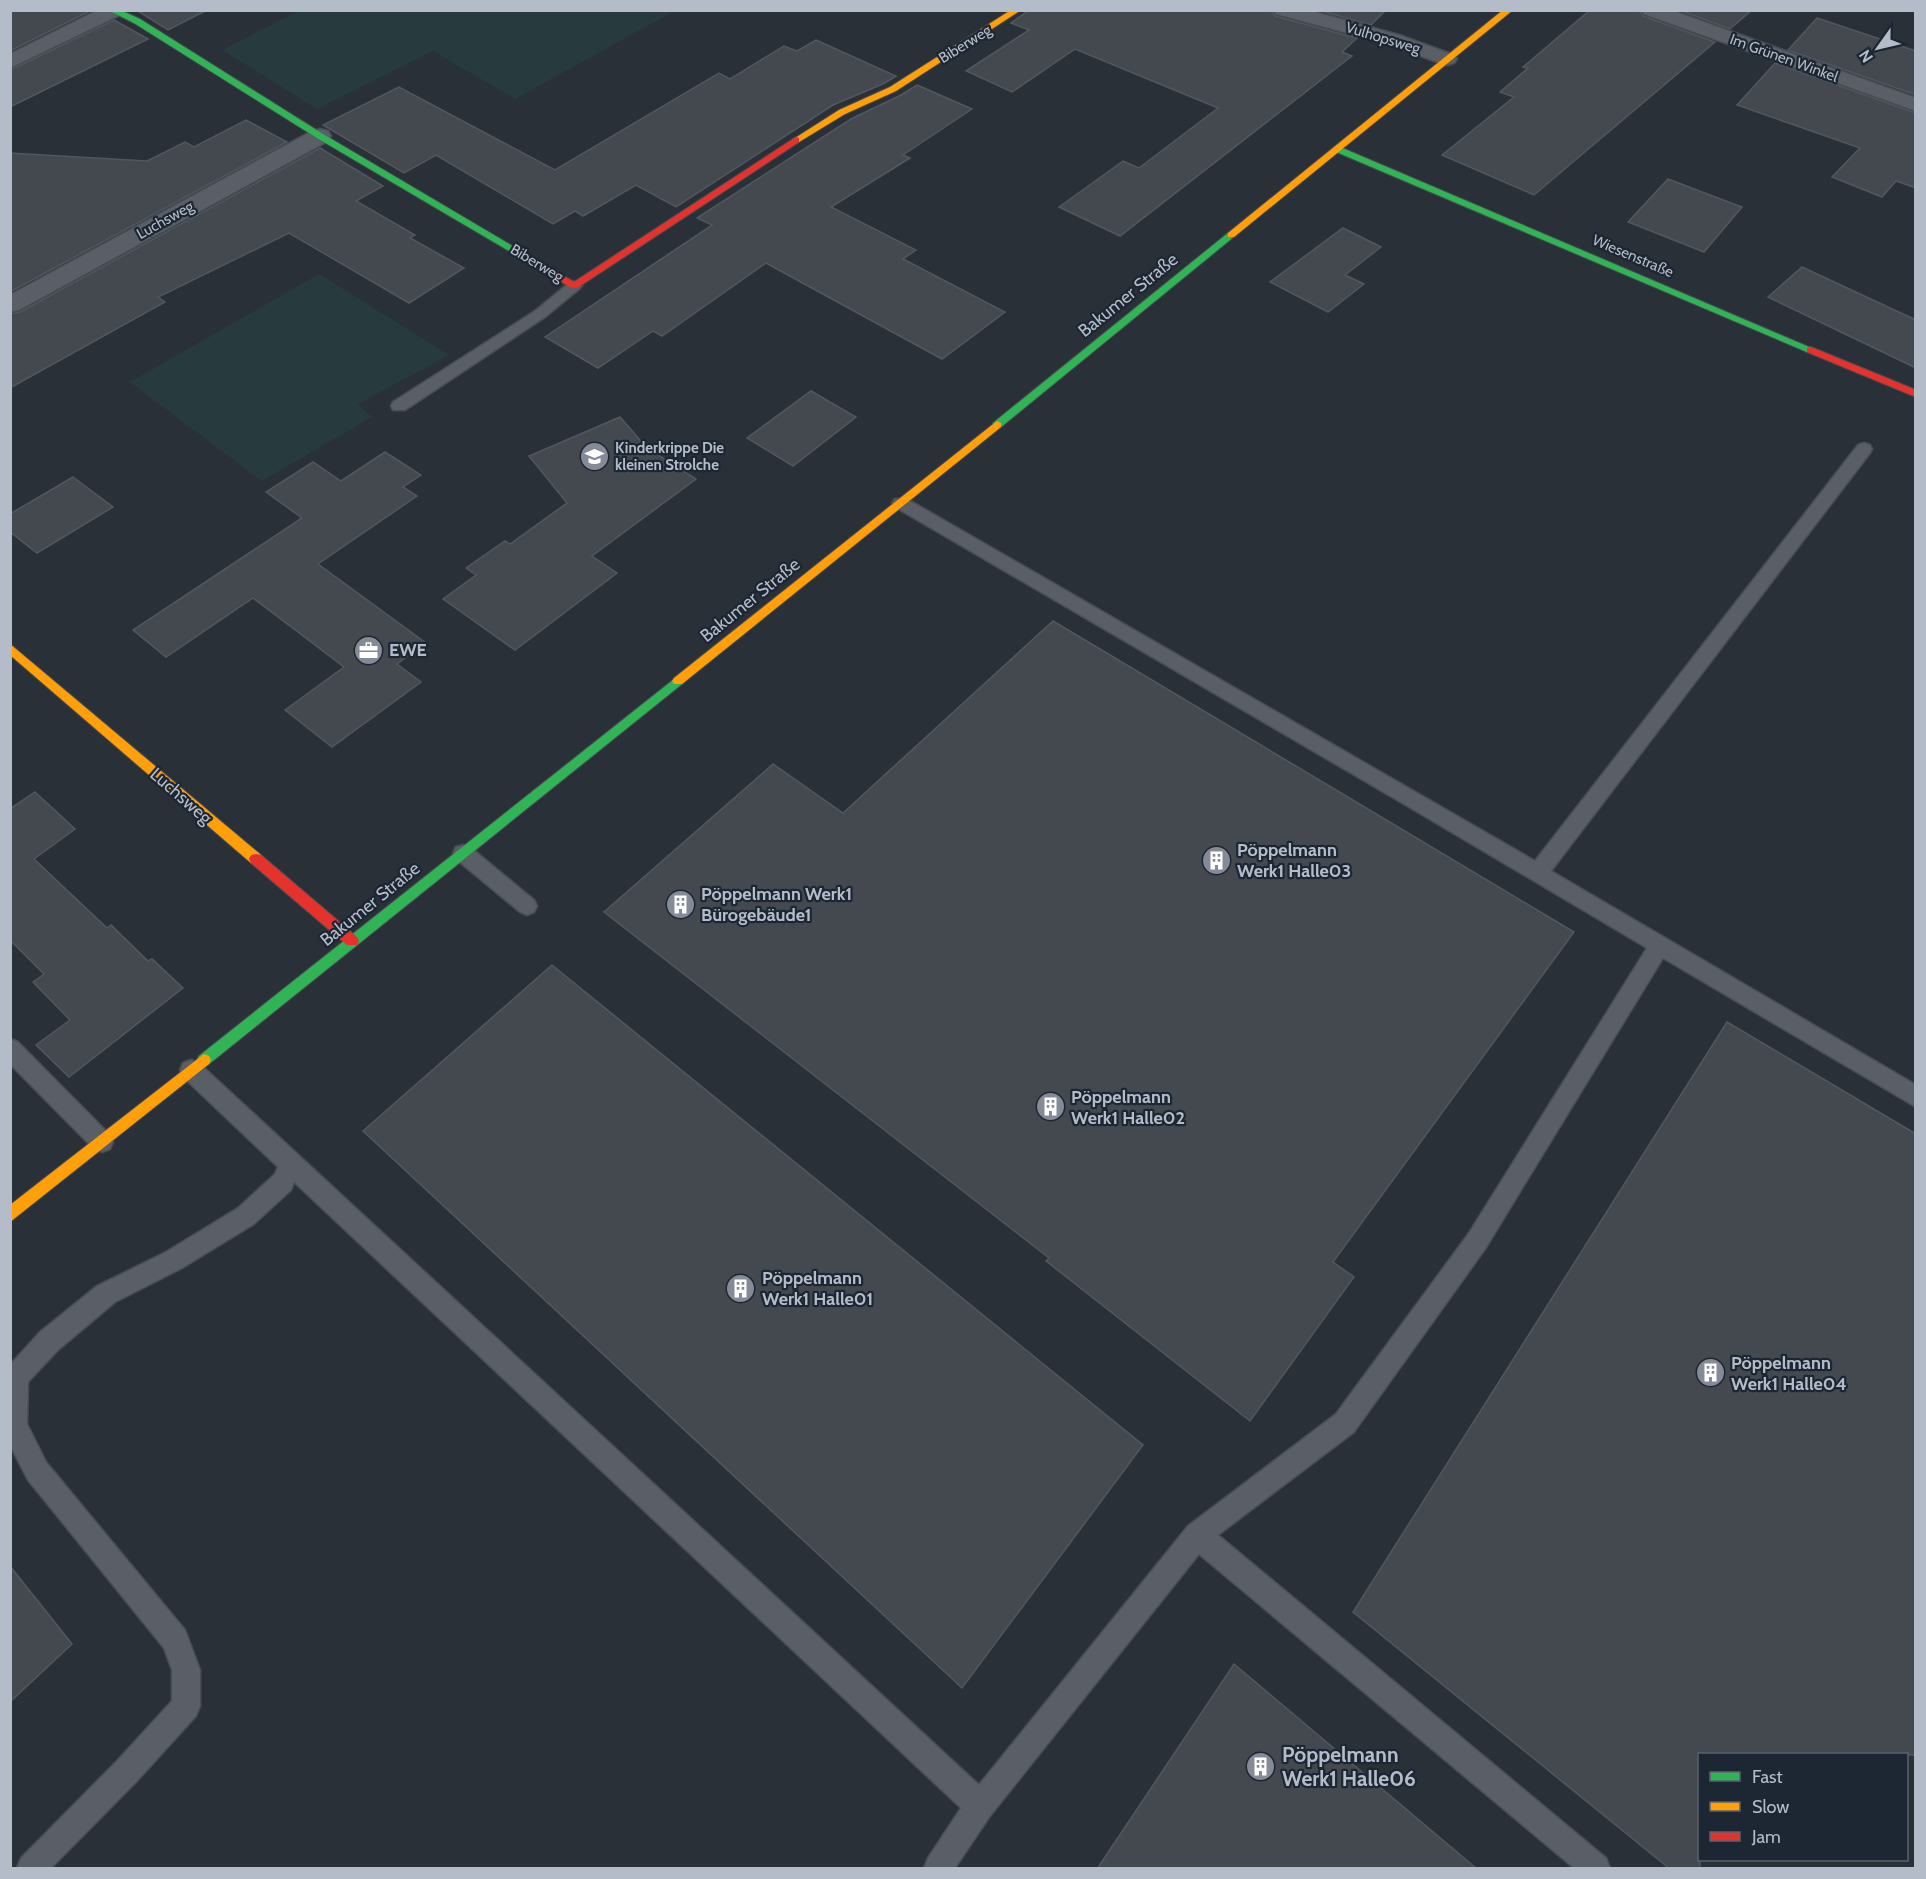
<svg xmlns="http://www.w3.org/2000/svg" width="1926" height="1879" font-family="Cabin,sans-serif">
<rect width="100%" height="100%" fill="#2a3038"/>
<g fill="#273a3e">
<polygon points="300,10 674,10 674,11 515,99 433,51 317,109 222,50"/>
<polygon points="319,274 449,355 358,404 372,417 262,481 130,382"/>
</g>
<g fill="#444950" stroke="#52575f" stroke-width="1.5">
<polygon points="10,10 92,10 10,51"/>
<polygon points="136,10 207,10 168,30"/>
<polygon points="1029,10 1271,10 1275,16 1357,38 1342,52 1352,56 1120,236 1059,207 1123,161 1139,168 1218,108 1075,49 1012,92 966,71 1029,30 1011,23"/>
<polygon points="1318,10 1386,10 1371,25"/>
<polygon points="1590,10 1639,10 1643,16 1715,42 1534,195 1442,155 1514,97 1500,92 1528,68 1523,67"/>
<polygon points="1679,10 1752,10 1730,29"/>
<polygon points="1817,18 1916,51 1916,95 1788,50"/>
<polygon points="114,20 148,39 10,107 10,70"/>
<polygon points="816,40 896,76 885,83 833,105 676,207 636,185 583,216 575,211 553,224 436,155 404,173 323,125 399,87 555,170 719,73 730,79 784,46 797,51"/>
<polygon points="1775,63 1916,113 1916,188 1896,181 1882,197 1832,177 1860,148 1737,105"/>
<polygon points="917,85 972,109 903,155 910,158 831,207 916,250 903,259 1005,312 942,359 766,263 662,336 653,331 598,368 545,337 712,225 697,218 851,119 901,95"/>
<polygon points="246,120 287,142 10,292 10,153 147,161 185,142 194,147"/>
<polygon points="320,148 383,186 356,201 415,235 410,238 464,268 409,303 289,233 158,297 165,302 10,388 10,314 20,312"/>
<polygon points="1668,179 1742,207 1704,252 1628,222"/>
<polygon points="1343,228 1381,247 1345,275 1364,284 1328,312 1270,282"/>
<polygon points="1802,267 1916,320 1916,368 1768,297"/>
<polygon points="811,391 856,417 793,466 747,438"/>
<polygon points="620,417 647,448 696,479 592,556 617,573 515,650 443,599 476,575 466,568 505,541 510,544 567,503 529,456"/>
<polygon points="385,452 421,475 403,487 417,496 318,564 426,643 397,664 421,682 332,747 285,710 344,667 253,598 166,657 133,630 302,518 266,492 313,462 341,481"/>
<polygon points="73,477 113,507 37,553 10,532 10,514"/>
<polygon points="1053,621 1574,932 1333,1262 1354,1277 1250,1421 1046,1261 1049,1258 604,912 773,764 843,813"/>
<polygon points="35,792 75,829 34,859 107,928 111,925 148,961 152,959 183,988 69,1077 36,1045 70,1020 33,982 44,974 10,940 10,809"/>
<polygon points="552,965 1143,1445 962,1688 363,1131"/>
<polygon points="1727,1022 1916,1134 1916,1755 1700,1755 1700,1869 1670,1869 1353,1612"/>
<polygon points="10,1566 72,1644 10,1702"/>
<polygon points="1234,1664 1477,1869 1097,1869"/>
</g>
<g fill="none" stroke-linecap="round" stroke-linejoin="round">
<defs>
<g id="lane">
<polygon points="574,281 582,286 579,289 545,317 405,410 393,410 391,406 393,402 535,311 569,283"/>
<polygon points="1864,443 1870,445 1872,449 1870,453 1551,871 1916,1085 1916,1107 1663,958 1485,1249 1354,1432 1218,1535 1606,1858 1610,1868 1574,1868 1199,1554 990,1816 955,1868 924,1868 928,1858 961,1808 294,1182 291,1190 254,1224 182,1268 115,1302 58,1350 28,1382 27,1424 46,1462 185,1630 200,1670 200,1706 196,1716 136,1782 51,1868 17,1868 21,1858 116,1762 172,1701 172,1670 164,1648 28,1480 10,1445 10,1365 40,1332 97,1286 166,1252 238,1208 275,1174 278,1167 183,1077 180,1070 183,1063 191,1060 199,1063 979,1785 1188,1526 1336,1414 1469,1233 1647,948 1404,804 895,507 892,503 895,499 907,499 1535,861 1858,445"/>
<polygon points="463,845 470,847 534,900 537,906 534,912 527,915 520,912 456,859 453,853 456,847"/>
<polygon points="10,1039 18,1042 110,1135 113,1142 110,1149 102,1152 94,1149 10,1064"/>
</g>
<g id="street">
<polygon points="98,10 123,11 120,15 10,68 10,54"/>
<polygon points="1273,10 1308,10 1399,35 1454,55 1457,59 1454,63 1447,65 1440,63 1385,43 1276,14"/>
<polygon points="1641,10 1671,10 1916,98 1916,111 1644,14"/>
<polygon points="320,129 328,131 331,136 328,141 19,310 10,312 10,295 312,131"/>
</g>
<g id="fast">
<polygon points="108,10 120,10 140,19 323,134 558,273 550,275 317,138 134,23"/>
<polygon points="1334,147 1340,147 1816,350 1815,352 1807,352 1334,151"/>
<polygon points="1228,233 1236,235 1001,427 993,427 993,423"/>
<polygon points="678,676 684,681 682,684 209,1064 204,1066 199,1064 197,1060 199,1056"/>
</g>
<g id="slow">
<polygon points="1011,10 1021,10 896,91 845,114 799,142 792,140 839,110 890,87"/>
<polygon points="1503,10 1513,10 1234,237 1228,237 1228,233"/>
<polygon points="997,421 1001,423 1001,427 682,684 674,684 672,681 674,678"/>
<polygon points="10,644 261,855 263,859 261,863 251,863 10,655"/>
<polygon points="204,1054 209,1056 211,1060 209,1064 10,1222 10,1205"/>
</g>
<g id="jam">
<polygon points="796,137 799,138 799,142 577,288 571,288 548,273 556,271 574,282"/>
<polygon points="1811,347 1916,390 1916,397 1807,352 1807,348"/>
<polygon points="256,854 261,855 357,937 359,941 357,945 347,945 251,863 249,859 251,855"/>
</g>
</defs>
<use href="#lane" stroke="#484c53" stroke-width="3"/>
<use href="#street" stroke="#484c53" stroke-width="3"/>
<use href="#fast" stroke="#484c53" stroke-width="2"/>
<use href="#slow" stroke="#484c53" stroke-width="2"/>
<use href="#jam" stroke="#484c53" stroke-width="2"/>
<use href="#lane" fill="#5a5e66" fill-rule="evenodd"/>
<use href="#street" fill="#5a5e66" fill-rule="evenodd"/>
<use href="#fast" fill="#30b455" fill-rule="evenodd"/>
<use href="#slow" fill="#ff9f0a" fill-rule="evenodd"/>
<use href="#jam" fill="#e5322d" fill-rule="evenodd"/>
</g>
<defs>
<symbol id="school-disc" viewBox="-11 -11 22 22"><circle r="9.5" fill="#848b96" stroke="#1d2633"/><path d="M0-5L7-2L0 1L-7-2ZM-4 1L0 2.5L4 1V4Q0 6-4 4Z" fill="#fff"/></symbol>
<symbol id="office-disc" viewBox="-11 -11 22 22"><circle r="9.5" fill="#848b96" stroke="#1d2633"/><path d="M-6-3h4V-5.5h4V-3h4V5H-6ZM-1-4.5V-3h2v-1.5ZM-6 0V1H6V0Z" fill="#fff"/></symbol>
<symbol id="building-disc" viewBox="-11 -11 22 22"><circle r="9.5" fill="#848b96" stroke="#1d2633"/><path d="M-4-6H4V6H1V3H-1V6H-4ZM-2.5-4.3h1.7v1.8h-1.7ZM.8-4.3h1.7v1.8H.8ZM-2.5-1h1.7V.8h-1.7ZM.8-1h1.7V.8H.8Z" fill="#fff"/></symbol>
</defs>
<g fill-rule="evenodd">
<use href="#school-disc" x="578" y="440" width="33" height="33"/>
<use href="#office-disc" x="352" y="634" width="33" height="33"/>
<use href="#building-disc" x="1200" y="844" width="33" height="33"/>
<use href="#building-disc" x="664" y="888" width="33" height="33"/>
<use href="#building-disc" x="1034" y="1090" width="33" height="33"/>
<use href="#building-disc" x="724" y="1272" width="33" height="33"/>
<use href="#building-disc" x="1694" y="1356" width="33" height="33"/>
<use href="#building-disc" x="1244" y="1750" width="33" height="33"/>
</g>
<g text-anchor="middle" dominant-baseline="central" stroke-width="4.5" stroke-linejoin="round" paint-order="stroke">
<g font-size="15" fill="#b4bcc9" stroke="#1d2633">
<text transform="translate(1383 38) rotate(17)">Vulhopsweg</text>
<text transform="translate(965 44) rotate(-32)">Biberweg</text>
<text transform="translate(1784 58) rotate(20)">Im Grünen Winkel</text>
<text transform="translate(165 220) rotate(-29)">Luchsweg</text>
<text transform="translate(1633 256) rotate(23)">Wiesenstraße</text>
<text transform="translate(537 263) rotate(31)">Biberweg</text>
</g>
<g font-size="15" font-weight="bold" fill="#b4bcc9" stroke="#1d2633" text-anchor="start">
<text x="615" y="448">Kinderkrippe Die<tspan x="615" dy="17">kleinen Strolche</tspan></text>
</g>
<g font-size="18" fill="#b4bcc9" stroke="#1d2633">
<text transform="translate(1128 295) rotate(-39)">Bakumer Straße</text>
<text transform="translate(750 600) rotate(-39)">Bakumer Straße</text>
<text transform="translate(181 796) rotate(41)">Luchsweg</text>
<text transform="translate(370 904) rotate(-39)">Bakumer Straße</text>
</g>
<g font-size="18" font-weight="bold" fill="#b4bcc9" stroke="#1d2633" text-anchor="start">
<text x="389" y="650">EWE</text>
<text x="1237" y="850">Pöppelmann<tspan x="1237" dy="21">Werk1 Halle03</tspan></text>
<text x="701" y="894">Pöppelmann Werk1<tspan x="701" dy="21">Bürogebäude1</tspan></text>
<text x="1071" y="1097">Pöppelmann<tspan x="1071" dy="21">Werk1 Halle02</tspan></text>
<text x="762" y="1278">Pöppelmann<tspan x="762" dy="21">Werk1 Halle01</tspan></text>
<text x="1731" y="1363">Pöppelmann<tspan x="1731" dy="21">Werk1 Halle04</tspan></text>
</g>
<g font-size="21" font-weight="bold" fill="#b4bcc9" stroke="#1d2633" text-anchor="start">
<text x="1282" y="1754">Pöppelmann<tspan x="1282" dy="24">Werk1 Halle06</tspan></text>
</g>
</g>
<rect width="1926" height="1879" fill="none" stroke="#b4bcc9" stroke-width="24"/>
<rect x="1698" y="1753" width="210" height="108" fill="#1d2633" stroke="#59626f" stroke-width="1.5"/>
<rect x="1710" y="1772" width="30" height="9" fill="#30b455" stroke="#59626f" stroke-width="1.5"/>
<text x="1752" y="1783" font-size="18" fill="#b4bcc9">Fast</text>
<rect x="1710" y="1802" width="30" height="9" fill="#ff9f0a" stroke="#59626f" stroke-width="1.5"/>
<text x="1752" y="1813" font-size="18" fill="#b4bcc9">Slow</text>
<rect x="1710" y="1832" width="30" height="9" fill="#e5322d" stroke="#59626f" stroke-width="1.5"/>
<text x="1752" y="1843" font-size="18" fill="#b4bcc9">Jam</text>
<g transform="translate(1878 48) rotate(236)" stroke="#1d2633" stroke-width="4.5" paint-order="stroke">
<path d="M0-4.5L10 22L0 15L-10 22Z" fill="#b4bcc9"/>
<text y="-9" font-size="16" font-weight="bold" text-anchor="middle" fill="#b4bcc9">N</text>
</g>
</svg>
